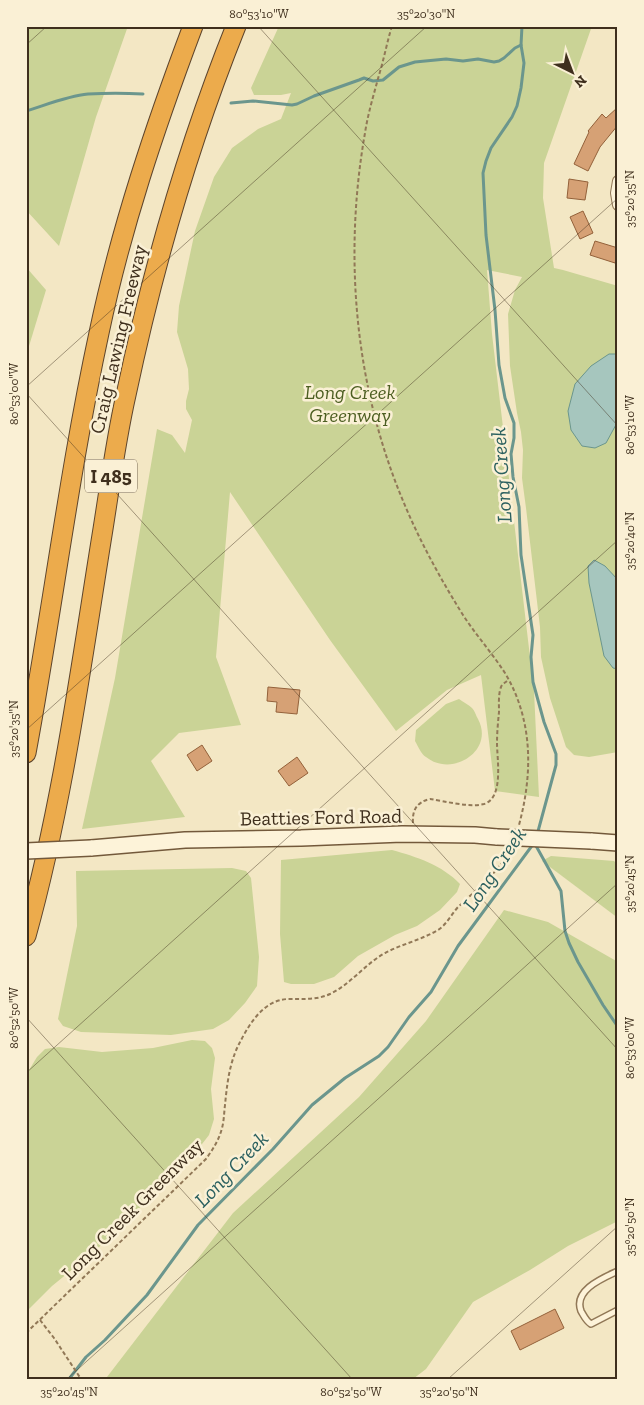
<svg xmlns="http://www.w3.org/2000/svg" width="644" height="1405" font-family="'Zilla Slab',serif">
<rect width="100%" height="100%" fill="#f3e7c4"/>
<g fill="#cad396">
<polygon points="26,26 128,26 96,117 59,246 26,210"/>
<polygon points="279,26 592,26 544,163 543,198 554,268 563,270 618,286 618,752 589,757 574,755 566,747 550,698 541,657 540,627 526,508 522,478 523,450 521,432 517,413 510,366 508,314 515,290 522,277 487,270 492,334 534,691 539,797 495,791 481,675 447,690 396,731 330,640 230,492 216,657 241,725 179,733 151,761 185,817 82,829 115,678 157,429 172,435 185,453 192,420 186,409 186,401 189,389 188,369 177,332 179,306 195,231 214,177 232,148 258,129 281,119 291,93 281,95 254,95 251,88"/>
<polygon points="26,267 46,290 26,356"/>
<path d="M459,699c4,3 10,6 13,9 3,3 4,8 6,11 17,32 -26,59 -52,38 -5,-3 -8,-11 -11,-16l1,-11 30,-26z"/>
<path d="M392,850c25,7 50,15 68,34l-3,8 -17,18 -23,16 -22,9 -37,21 -24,21 -20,7h-23l-7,-2 -4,-48 1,-74z"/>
<polygon points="551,856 614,861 618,865 618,918 542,861"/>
<polygon points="232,868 246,871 251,878 259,957 257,986 245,1003 229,1020 213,1029 171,1035 81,1032 63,1026 58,1019 77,926 76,871"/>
<polygon points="504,910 548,922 618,962 618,1221 568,1246 530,1270 473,1302 426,1369 413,1379 107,1379 107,1377 233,1213 359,1097 426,1021"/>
<polygon points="192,1040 205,1041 212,1048 215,1058 211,1089 214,1119 209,1135 192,1157 95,1251 52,1286 26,1312 26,1075 37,1057 45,1049 59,1047 102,1052 153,1048"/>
</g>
<g fill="#a6c6be" stroke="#6b968d">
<polygon points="609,354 618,354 618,421 606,443 595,448 582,446 571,430 568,411 575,384 591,366"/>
<polygon points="594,560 605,566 618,580 618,669 613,668 604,656 589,583 588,566"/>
</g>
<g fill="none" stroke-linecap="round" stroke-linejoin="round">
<g stroke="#6b968d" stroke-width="3">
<polyline points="522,26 521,45 524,63 521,88 517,106 512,117 491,148 486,161 483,173 486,235 495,310 499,365 505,398 514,423 514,438 511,454 513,477 519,507 521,555 533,635 531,657 533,682 544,722 556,754 556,765 537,835"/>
<polyline points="231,103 253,101 292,105 297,104 314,96 359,80 364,78 373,81 383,80 399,67 415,62 446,59 463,61 478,59 494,62 499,61 504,58 515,48 521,45"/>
<path d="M26,111c20,-6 41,-15 62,-17 18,-1 37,-1 55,0"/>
<polyline points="535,844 561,891 565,931 569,943 578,962 603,1005 618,1027"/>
<polyline points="69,1379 86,1357 105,1340 147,1295 198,1225 273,1149 312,1105 345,1078 379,1056 388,1047 409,1017 431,992 458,946 534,843"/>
</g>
</g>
<g fill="#d6a175" stroke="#93613a">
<polygon points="618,107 618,125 600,147 588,171 574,164 589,132 588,131 602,114 606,118"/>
<polygon points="569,179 588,182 585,200 567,198"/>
<polygon points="583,211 593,233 580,239 570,217"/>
<polygon points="595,241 618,248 618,254 615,263 590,255"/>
<polygon points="268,687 300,690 297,714 276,712 277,702 267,701"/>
<polygon points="202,745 212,761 197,771 187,755"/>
<polygon points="297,757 308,773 289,786 278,771"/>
<polygon points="555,1309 564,1328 520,1350 511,1331"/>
</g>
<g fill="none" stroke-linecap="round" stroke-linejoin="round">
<defs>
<path id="service" d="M618,1271c-15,7 -45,19 -37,40 3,5 5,10 10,13l27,-14"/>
<polyline id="minor" points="618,181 616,193 618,205"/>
<g id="secondary">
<polyline points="591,841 618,843"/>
<polyline points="91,848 185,840 301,838 402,834 475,835 497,837"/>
</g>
<g id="motorway">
<path d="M26,753c26,-140 43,-281 73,-420 22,-105 56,-206 94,-307"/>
<path d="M26,936c37,-133 55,-271 77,-407 7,-44 13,-90 23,-134 26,-123 63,-252 110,-369"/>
</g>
</defs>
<use href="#service" stroke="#917857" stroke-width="8"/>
<use href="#minor" stroke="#917857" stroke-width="12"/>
<use href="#secondary" stroke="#73593b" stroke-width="18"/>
<use href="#motorway" stroke="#5e452c" stroke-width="21"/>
<g stroke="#917857" stroke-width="2" stroke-dasharray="4 2.5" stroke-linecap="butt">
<path d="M392,26c-5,16 -8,33 -13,49 -5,19 -11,38 -14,58 -21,119 -11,245 34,358 17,43 39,84 64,124 13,20 29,38 42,58 28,47 28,100 14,152"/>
<path d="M413,823c-1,-13 4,-21 17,-24 15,2 39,9 54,5 20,-6 13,-45 13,-61 0,-10 1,-21 2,-31 0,-8 -1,-20 3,-27 2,-2 4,-3 6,-5"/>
<polyline points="40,1320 54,1338 81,1379"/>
<path d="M26,1333l180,-174c7,-10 13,-19 16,-31 2,-7 2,-15 3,-23 2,-20 4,-40 13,-59 10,-20 25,-47 51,-47 14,0 28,1 41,-5 21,-10 35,-30 55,-41 17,-9 36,-13 53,-23 8,-5 13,-15 20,-23 19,-18 39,-33 52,-57"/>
</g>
<use href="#service" stroke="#fdf3d9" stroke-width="5"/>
<use href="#minor" stroke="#fdf3d9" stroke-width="10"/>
<use href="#secondary" stroke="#fdf3d9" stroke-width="15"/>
<use href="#motorway" stroke="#ecab4c" stroke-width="19"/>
<defs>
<g id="secondary-bridge">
<polyline points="497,837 591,841"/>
<polyline points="26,851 91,848"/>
</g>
</defs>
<use href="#secondary-bridge" stroke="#73593b" stroke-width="18" stroke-linecap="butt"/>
<use href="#secondary-bridge" stroke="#fdf3d9" stroke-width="15"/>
</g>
<path fill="none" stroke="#3f2f1d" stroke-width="1" stroke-opacity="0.45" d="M258,26l360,400M26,45l21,-19M26,387l401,-361M26,393l592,657M26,730l592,-532M26,1017l326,362M26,1073l592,-533M67,1379l551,-496M448,1379l170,-153"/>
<g text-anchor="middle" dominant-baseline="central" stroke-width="5" stroke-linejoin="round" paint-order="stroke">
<rect fill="#faf0d5" stroke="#776954" stroke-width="1" x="85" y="459.5" width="52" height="33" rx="4"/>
<g font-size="19" font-weight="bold" fill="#3f2f1d">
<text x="111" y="476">I 485</text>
</g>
<g font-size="20" fill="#3f2f1d" stroke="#faf0d5">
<text transform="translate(118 339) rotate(-77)">Craig Lawing Freeway</text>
<text transform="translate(321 817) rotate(-1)">Beatties Ford Road</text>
<text transform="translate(132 1209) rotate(-45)">Long Creek Greenway</text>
</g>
<g font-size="20" font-style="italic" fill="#4c5e21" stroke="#faf0d5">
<text x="350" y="392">Long Creek<tspan x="350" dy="23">Greenway</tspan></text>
</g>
<g font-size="21" font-style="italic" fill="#2b605f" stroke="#faf0d5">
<text transform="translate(501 475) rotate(-94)">Long Creek</text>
<text transform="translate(494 869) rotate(-56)">Long Creek</text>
<text transform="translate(231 1169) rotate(-46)">Long Creek</text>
</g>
</g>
<rect width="644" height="1405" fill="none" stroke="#faf0d5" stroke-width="55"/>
<g transform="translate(572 72) rotate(138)" stroke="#faf0d5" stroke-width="4" paint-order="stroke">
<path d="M0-4L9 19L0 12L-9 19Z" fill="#3f2f1d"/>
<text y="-8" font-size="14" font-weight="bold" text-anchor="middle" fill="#3f2f1d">N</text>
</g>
<rect x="28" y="28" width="588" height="1350" fill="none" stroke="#3f2f1d" stroke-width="2"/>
<g font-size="12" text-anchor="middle" fill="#3f2f1d">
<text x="259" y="18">80°53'10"W</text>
<text x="426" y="18">35°20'30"N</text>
<text transform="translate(630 199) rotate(-90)" y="4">35°20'35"N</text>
<text transform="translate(14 394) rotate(-90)" y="4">80°53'00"W</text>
<text transform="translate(630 425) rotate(-90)" y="4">80°53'10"W</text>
<text transform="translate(630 541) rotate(-90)" y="4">35°20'40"N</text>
<text transform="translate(14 729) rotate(-90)" y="4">35°20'35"N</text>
<text transform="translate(630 884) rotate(-90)" y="4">35°20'45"N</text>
<text transform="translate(14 1018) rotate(-90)" y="4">80°52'50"W</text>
<text transform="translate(630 1048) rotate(-90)" y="4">80°53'00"W</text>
<text transform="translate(630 1227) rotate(-90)" y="4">35°20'50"N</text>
<text x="69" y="1396">35°20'45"N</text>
<text x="351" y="1396">80°52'50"W</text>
<text x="449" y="1396">35°20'50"N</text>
</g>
</svg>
